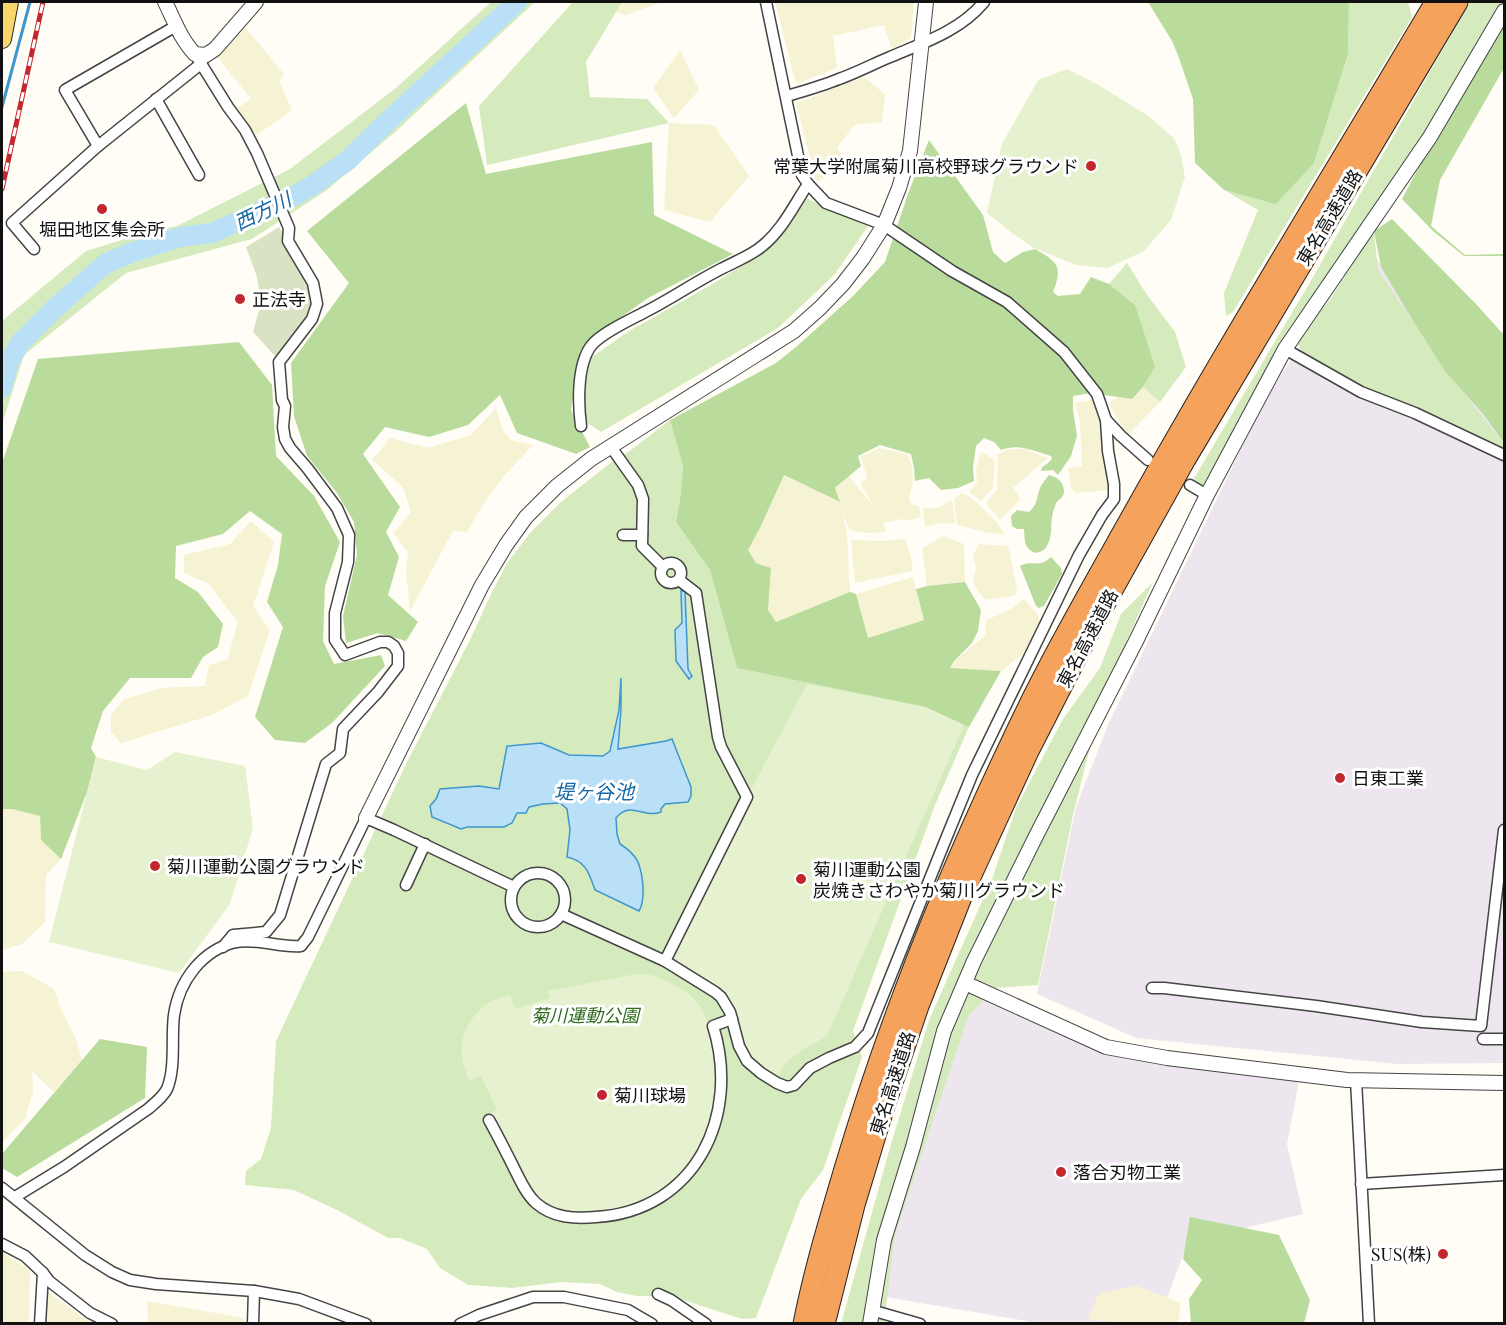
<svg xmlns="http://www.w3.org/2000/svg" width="1506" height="1325" font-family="'Playfair Display','Noto Sans JP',serif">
<rect width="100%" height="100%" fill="#fffdf5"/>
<g fill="#eee6ef">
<polygon points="1367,245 1504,434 1504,1063 1397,1064 1136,1038 1037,994 1076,807 1108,725 1265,399"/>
<polygon points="971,992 1103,1052 1299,1081 1287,1144 1303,1214 1236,1230 1193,1228 1158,1323 1027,1323 1027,1321 879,1296 891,1225"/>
</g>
<g fill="#f6f3d4">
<polygon points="622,2 662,2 626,15 616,12"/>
<polygon points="775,2 914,2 911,38 892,49 884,25 833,36 837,68 796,84"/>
<polygon points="245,27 284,74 279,81 292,110 257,135 236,109 251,99 216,55"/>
<polygon points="680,50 699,90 674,118 653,88"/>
<polygon points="864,77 885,94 882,122 854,125 837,148 848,165 816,182 796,103"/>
<polygon points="669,123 714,125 749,176 710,222 664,210"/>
<polygon points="1143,387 1160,402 1127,436 1109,404 1117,397 1132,399"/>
<polygon points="1092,400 1101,420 1112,490 1076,493 1071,489 1068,468 1082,466 1080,422 1075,403"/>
<polygon points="496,408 503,431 511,440 533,445 503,477 481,508 467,532 453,531 410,611 406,571 408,552 393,533 411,512 403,487 372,460 390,438 428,448 471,435"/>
<polygon points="879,448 903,453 909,456 912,468 913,482 909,499 912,504 919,506 921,517 906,521 903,519 883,523 880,517 886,530 884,532 868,533 852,531 848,526 842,510 847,534 850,592 776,622 768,610 771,568 756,563 748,550 760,528 784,475 839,502 835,489 849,476 873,506 860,483 867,478 861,457"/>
<polygon points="1010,449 1025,449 1048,458 1013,488 1021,499 1000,520 986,503 997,489 998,454"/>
<polygon points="981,452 995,460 993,488 981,501 969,492 977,483 976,469"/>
<polygon points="962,493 967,495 975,501 995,520 1005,535 984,532 957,525 954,499"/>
<polygon points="952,500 955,524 941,523 925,527 923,508 937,508"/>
<polygon points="251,521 274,542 253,606 270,630 248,696 212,715 121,743 111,732 111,715 123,700 160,688 205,686 209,665 227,660 238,622 209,584 184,573 184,555 230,544"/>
<polygon points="944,536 964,544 965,582 927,586 922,548"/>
<polygon points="905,539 911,557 913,571 855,583 851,540 885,541"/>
<polygon points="979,544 1008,546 1017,589 1015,596 985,600 974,585 973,580 976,568 973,555"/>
<polygon points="913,577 924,620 867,638 856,594"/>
<polygon points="1024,599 1038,615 1042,628 1038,636 1031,642 1024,653 1001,671 950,669 954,661 985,636 986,620 1010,610"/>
<polygon points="2,809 12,809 40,816 41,840 61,859 46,875 45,922 22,944 2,950"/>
<polygon points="22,971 54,989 60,1007 76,1039 82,1060 54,1092 32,1071 33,1092 25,1119 2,1142 2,972"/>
<polygon points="2,1252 30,1270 29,1323 2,1323"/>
<polygon points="1137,1286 1181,1303 1178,1323 1132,1324 1088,1319 1099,1293"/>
<polygon points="45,1290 82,1317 96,1323 45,1324"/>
<polygon points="147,1301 244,1318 244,1323 148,1323"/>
</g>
<g fill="#d5ebbd">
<polygon points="491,2 535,2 394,133 327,190 252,239 126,273 24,355 2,424 2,321 86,251 148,232 177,226 290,169 396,88"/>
<polygon points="573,2 622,2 586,62 590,97 647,99 669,123 487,165 479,106"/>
<polygon points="1349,2 1408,2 1412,17 1233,312 1226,316 1224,293 1258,210 1224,190 1276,203 1314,163 1348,54"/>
<polygon points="1470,2 1504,2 1504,10 1303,328 1329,301 1374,231 1378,270 1441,364 1504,444 1504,456 1314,365 1294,340 1207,495 1190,485 1309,284"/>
<polygon points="807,198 827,209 868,226 835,274 778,328 601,432 582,419 589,359 629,331 711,285 767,250"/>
<polygon points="1127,263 1147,295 1175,332 1186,367 1160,402 1143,387 1152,371 1135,305 1109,284"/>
<polygon points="670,420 683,466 681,493 676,522 710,570 737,668 925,707 969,727 935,805 853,1031 862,1057 823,1170 801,1199 756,1318 742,1319 671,1296 637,1296 617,1292 600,1284 561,1282 512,1288 468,1285 440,1268 427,1249 400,1238 388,1238 337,1210 294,1190 245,1185 246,1171 261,1159 271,1128 276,1041 407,762 470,640 492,592 508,562 530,533 561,502 609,464 631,450"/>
<polygon points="1153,582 1104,691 1073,815 1038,985 995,988 968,1017 895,1234 884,1323 841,1324 891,1144 929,1020 992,879 1016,808 1063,719 1100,668 1121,614"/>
</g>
<g fill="#b9dc9c">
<polygon points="1148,2 1349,2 1348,54 1314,163 1276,204 1224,190 1195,163 1193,99 1178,55 1172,41"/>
<polygon points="1504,10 1504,68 1440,180 1431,226 1465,255 1504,254 1504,256 1464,256 1433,231 1402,199 1492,29"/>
<polygon points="466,103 486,174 652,142 654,215 733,254 648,298 607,327 582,351 571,410 590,447 576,454 517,433 500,395 468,425 429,437 385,427 363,454 400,507 386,532 399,557 388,595 418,622 406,641 378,633 346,643 343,616 357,555 354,522 337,493 307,456 294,416 291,363 349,283 307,231"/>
<path d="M929,140l54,75 10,37 12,11 18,-11 12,-3c23,13 28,17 18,43l5,4 22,-2 11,-17 18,7 26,21 20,62 -12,20 -11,12 -41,-6 -18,3v14l4,26 -6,20 -13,19 -5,-5 -12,1 1,-4 6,-4 4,-4 -1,-3c-18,-5 -32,-13 -50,-6l-7,-8 -10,-4 -8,8 -3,22 1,13 -16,7 -17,2 -12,-12 -14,3 -1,-13 -3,-14 -31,-9 -22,11 3,10 -26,22 5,14 -56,-27 -24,53 -12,22 8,13 15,5 -3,42 8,12 74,-30 6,2 12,44 56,-18 -8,-31 11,-3 38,-4 16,28 -3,21 -6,12 -18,18 -4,7 51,3 -32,56 -44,-20 -188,-39 -27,-98 -34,-48 5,-29 2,-27 -13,-46 106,-57 20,-16 57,-51 32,-34 23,-68z"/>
<polygon points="1392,219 1476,304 1504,335 1504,443 1484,415 1445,371 1413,321 1381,267 1374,231"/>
<polygon points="239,342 272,385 276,456 314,496 340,542 325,586 323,641 334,664 381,655 385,666 332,723 305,743 275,740 255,717 283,627 267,602 278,565 282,534 250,511 223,534 176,546 175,578 198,592 223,624 218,647 203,657 191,678 130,678 103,711 91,748 96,757 87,792 61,859 41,840 40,816 12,809 2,809 2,463 38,359"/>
<path d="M1049,475c8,2 15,7 15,17 0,5 -5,7 -8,11 0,1 -3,9 -3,9 -3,11 0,24 -6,34 -3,5 -7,6 -12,7 -12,-6 -10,-13 -11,-24h-7l-5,-3 -1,-10 6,-6 12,2c9,-8 7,-13 11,-24 2,-5 6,-9 9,-13z"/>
<path d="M1051,557l10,11 1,6 -18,32 -5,2 -3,-2 -16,-40c13,-7 19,3 31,-9z"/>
<polygon points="100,1039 147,1047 145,1098 17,1177 2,1168 2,1154"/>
<polygon points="1190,1217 1279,1235 1310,1300 1304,1323 1191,1323 1189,1299 1202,1280 1183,1259"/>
</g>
<polygon fill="#d9e3c4" points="279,227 305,269 315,297 312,319 275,356 253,332 261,303 257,277 246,247"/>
<g fill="#e6f2cf">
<polygon points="1067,69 1097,84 1147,115 1174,138 1181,155 1185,177 1171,220 1144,251 1108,268 1076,265 1034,248 1013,234 987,213 1002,144 1038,80"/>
<polygon points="807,684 925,707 964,725 827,1036 802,1050 784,1064 777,1083 747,1061 721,997 665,961 747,797"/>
<polygon points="175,752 245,766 253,828 230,904 179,973 49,942 96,757 147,770"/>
<path d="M636,974l15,1 14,5 23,13 12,13 7,14 9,29 -2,67 -16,37 -19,26 -31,20 -39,14 -31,1 -28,-5 -17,-15 -42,-80 6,-4 -16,-34 -12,4c-2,-6 -5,-12 -6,-18 -6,-23 6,-45 24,-58 6,-5 15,-6 23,-9l5,14 35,-11 -2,-7z"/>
</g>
<g fill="#b9e0f7" stroke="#3f96cf" stroke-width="1.5">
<polygon points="681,590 685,592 688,669 692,676 689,679 676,661 675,630 682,623"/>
<path d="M621,678v31l-3,40 48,-8 6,-2 19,48v9l-3,6 -23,2 -4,5v3c-17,7 -31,-12 -45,6l1,16 3,10c8,5 14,10 18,18 5,13 8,37 1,49l-44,-21c-6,-17 -9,-29 -28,-33l3,-27 -3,-21 -7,-6 -17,1 -14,3 -3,6h-9l-5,10 -8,4h-37l-6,2 -29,-12 -2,-11 6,-7 4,-10 39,-3 20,3 8,-43 34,-3 28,12 34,1 7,-5 9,-41z"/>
</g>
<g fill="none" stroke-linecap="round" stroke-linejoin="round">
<polyline stroke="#3f96cf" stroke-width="3" points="2,107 30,2"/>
<polyline stroke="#b9e0f7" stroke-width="20" points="2,388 9,362 20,343 54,309 105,264 130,253 180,237 212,233 292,197 310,187 347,161 388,121 517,2"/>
<defs>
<g id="minor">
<polyline points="195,54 228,107 245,130 257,153 289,228 288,241 313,283 317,304 312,319 279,362 282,400 285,406 283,427 285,439 290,448 308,469 337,508 349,535 348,562 335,613 335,640 345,655 380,642 388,642 394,646 398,653 398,666 378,692 343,729 340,753 326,764 280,915 266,932 233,935 223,947"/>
<path d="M787,96c17,-5 35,-10 52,-17 17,-6 34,-15 51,-22 33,-14 70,-26 94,-55"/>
<polyline points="156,99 199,175"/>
<polyline points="98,146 65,90 176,26"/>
<polyline points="34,249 12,223 98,146 202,63"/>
<polyline points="1285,349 1361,392 1415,413 1504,455"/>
<polyline points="1106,420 1121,436 1148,460"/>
<path d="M581,426c-3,-23 -4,-61 10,-80 10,-13 39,-26 54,-34 26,-13 50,-30 76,-43 13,-7 29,-13 40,-22 21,-16 33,-42 47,-63"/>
<polyline points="611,447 638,485 643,499 642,546 663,567"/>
<polyline points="1190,485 1207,495"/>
<polyline points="623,535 642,535"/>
<circle cx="671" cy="573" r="10"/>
<circle cx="538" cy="900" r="27"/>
<polyline points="406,885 425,844"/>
<polyline points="561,914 665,961 715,992 721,997 730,1012 739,1046 747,1061 761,1073 777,1083 787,1087 794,1085 810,1068 829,1058 855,1047 868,1033 943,846 972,775 1079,555 1102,515 1114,499 1114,484 1108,451 1106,420 1097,394 1064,352 1007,302 952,271 884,225 826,203 808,184 802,175 766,2"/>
<polyline points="665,961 747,797 721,747 718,737 696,593 679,580"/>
<polyline points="1152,988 1164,988 1316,1006 1422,1022 1481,1026 1504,830"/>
<polyline points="1483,1039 1504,1039"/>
<polyline points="1356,1080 1369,1324"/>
<path d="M489,1120c9,16 17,32 25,48 6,12 12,26 22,35 17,15 39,16 60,14 100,-6 145,-102 117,-191l19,-7"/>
<polyline points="1361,1184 1504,1175"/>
<polyline points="2,1188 85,1255 112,1272 130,1280 156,1284 254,1291 299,1299 366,1324"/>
<path d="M15,1197l49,-30 84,-58c7,-6 15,-12 19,-20 9,-22 4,-51 7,-74 5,-34 28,-65 62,-73 22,-4 43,6 65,4l7,-9 58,-119 28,12 120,57"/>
<polyline points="2,1244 25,1256 43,1273 49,1281 90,1313 112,1324"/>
<polyline points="658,1294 671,1300 706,1324"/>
<polyline points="871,1310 920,1324"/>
<polyline points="40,1324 43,1273"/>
<polyline points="253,1324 254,1291"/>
<polyline points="460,1324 479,1315 533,1297 564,1297 628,1310 652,1324"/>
</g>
<g id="tertiary">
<path d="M165,2c9,18 16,38 30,52l11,1 9,-6 41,-47"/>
<polyline points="366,818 482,585 506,545 526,517 557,486 591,459 794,331 820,308 843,284 863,258 884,225 887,218 899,188 910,151 926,2"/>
<polyline points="965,983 1106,1047 1167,1058 1347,1080 1504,1083"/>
<polyline points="870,1324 884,1240 913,1147 944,1031 974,961 1036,836 1136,641 1207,495 1285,349 1430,137 1504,11"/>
</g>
<polyline id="primary" points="2,39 9,2"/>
<g id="motorway">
<path d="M804,1324c11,-56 28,-111 44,-165 43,-142 98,-279 162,-413 35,-76 77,-149 118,-222 98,-176 205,-348 308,-522"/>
<polyline points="824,1324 854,1205 883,1109 918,1006 963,892 1028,751 1093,624 1185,459 1457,2"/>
</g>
</defs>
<use href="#minor" stroke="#444" stroke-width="13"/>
<use href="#tertiary" stroke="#444" stroke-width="16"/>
<use href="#primary" stroke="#222" stroke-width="20"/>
<use href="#motorway" stroke="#222" stroke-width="23"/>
<use href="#minor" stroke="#fff" stroke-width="10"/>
<use href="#tertiary" stroke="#fff" stroke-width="14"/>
<use href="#primary" stroke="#f9d66b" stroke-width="18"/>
<use href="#motorway" stroke="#f5a25d" stroke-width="21"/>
<defs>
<polyline id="rail" points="2,189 43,2"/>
</defs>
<use href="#rail" stroke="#c4262e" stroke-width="5"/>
<use href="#rail" stroke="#fff" stroke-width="3" stroke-dasharray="9" stroke-linecap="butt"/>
</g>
<g fill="#c4262e" stroke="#fff" stroke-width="2">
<circle cx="1091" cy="166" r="6"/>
<circle cx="102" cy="209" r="6"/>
<circle cx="240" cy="299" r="6"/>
<circle cx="1340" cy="778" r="6"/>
<circle cx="155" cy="866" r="6"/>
<circle cx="801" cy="879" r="6"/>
<circle cx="602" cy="1095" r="6"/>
<circle cx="1061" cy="1172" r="6"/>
<circle cx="1443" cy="1254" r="6"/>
</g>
<g text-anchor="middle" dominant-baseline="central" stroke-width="6" stroke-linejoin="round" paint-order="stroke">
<g font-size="18" fill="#111" stroke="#fff" text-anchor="start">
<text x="1079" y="166" text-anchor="end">常葉大学附属菊川高校野球グラウンド</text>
<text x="102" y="229" text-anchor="middle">堀田地区集会所</text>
<text x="252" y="299">正法寺</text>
<text x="1352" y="778">日東工業</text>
<text x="167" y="866">菊川運動公園グラウンド</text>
<text x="813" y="869">菊川運動公園<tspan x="813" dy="21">炭焼きさわやか菊川グラウンド</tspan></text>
<text x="614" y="1095">菊川球場</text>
<text x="1073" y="1172">落合刃物工業</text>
<text x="1431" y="1254" text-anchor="end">SUS(株)</text>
</g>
<g font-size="18" fill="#111" stroke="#fff">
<text transform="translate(1329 217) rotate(-59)">東名高速道路</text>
<text transform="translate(1087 638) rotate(-62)">東名高速道路</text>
<text transform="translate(892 1083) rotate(-72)">東名高速道路</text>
</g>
<g font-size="18" font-style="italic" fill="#2f6b1f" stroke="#fff">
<text x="585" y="1015">菊川運動公園</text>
</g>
<g font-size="20" font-style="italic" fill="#1768a6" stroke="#fff">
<text transform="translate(262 210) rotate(-26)">西方川</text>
<text x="594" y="790">堤ヶ谷池</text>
</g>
</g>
<rect width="1506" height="1325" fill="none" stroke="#111111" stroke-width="6"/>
</svg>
